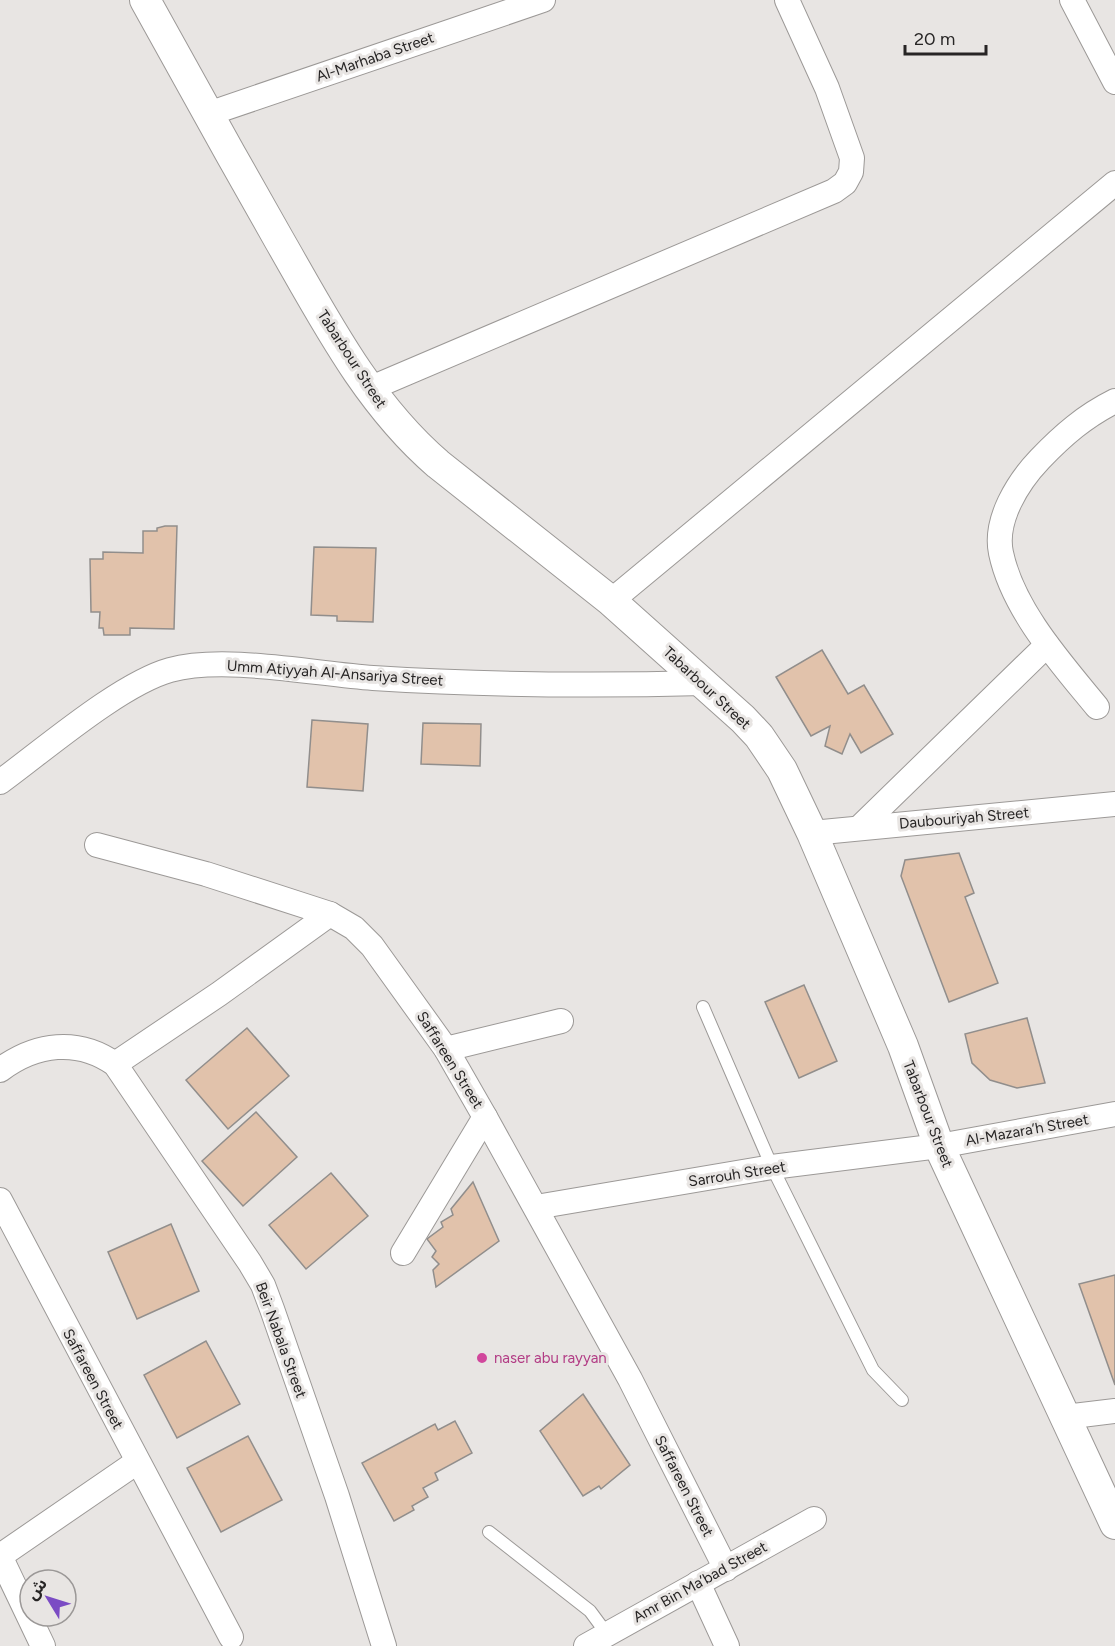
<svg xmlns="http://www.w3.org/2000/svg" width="1115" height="1646" font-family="Figtree,'Noto Sans Arabic',sans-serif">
<rect width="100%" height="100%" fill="#e8e5e3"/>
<g fill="#e1c2ab" stroke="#918e8c" stroke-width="1.5">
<polygon points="165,526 177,526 174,629 130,628 130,635 104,635 103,628 99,628 100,612 91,612 90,559 103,559 103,552 143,553 143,531 157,531 157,528"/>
<polygon points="314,547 376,548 373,622 337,621 337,616 311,615"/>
<polygon points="822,650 848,694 864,685 893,734 861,753 850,734 842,754 825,746 830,726 811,736 776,677"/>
<polygon points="312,720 368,724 363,791 307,787"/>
<polygon points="423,723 481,724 480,766 421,764"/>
<polygon points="959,853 974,893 965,897 998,983 949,1002 901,876 905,860"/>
<polygon points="804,985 837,1061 799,1078 765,1002"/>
<polygon points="1027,1018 1045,1083 1017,1088 990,1080 972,1063 965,1034"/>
<polygon points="247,1028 289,1076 228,1129 186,1080"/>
<polygon points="256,1112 297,1157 243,1206 202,1161"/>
<polygon points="331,1173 368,1216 306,1269 269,1225"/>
<polygon points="473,1182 499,1241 436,1287 433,1270 439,1264 432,1257 436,1251 427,1239 443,1227 441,1222 453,1215 451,1209"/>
<polygon points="171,1224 199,1291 137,1319 108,1252"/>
<polygon points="1115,1275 1115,1385 1079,1284"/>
<polygon points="206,1341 240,1404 177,1438 144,1375"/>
<polygon points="583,1394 630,1465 601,1489 599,1486 583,1496 540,1431"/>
<polygon points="455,1421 472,1453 435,1473 438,1480 423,1488 428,1497 412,1506 414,1510 394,1521 362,1463 435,1424 438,1430"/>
<polygon points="248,1436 282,1500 221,1532 187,1468"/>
</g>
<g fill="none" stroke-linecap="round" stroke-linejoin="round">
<defs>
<g id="service">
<polyline points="703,1007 772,1167 873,1370 902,1400"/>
<polyline points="489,1532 590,1611 607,1634"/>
</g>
<g id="minor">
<polyline points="1072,0 1115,82"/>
<polyline points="208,114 543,0"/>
<polyline points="369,389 834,191 845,183 851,172 852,158 827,88 787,0"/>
<polyline points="611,601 1115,183"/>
<path d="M1097,707c-36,-44 -84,-97 -96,-154 -7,-33 17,-71 39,-94 23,-24 45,-43 75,-58"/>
<path d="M0,782c44,-32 120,-98 170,-112 54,-15 145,4 203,8 110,7 221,8 331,5"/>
<polyline points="860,827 1047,645"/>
<polyline points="812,833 1115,804"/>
<polyline points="97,845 206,874 330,914 354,928 372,946 446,1049 485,1117 630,1379 726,1569"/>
<polyline points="446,1049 561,1021"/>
<polyline points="115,1064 219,994 330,914"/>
<path d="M0,1070c36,-27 78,-32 115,-6l135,199 13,22 9,24 65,187 47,150"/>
<polyline points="0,1200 231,1637"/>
<polyline points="536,1207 772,1167 939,1146 1115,1114"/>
<polyline points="403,1253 485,1117"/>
<polyline points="1065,1417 1115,1411"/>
<polyline points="0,1556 137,1462"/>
<polyline points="0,1556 43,1646"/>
<polyline points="698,1583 727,1646"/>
<polyline points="586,1646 814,1519"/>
</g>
<path id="tertiary" d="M145,0c44,80 88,159 133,238 46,80 89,165 160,226l173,137 132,118 16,17 23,34 30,63 91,213 36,100 176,378"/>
</defs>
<use href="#service" stroke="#9c9997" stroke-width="14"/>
<use href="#minor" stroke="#9c9997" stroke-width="26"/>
<use href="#tertiary" stroke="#9c9997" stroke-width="32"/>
<use href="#service" stroke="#fff" stroke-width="12"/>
<use href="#minor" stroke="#fff" stroke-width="24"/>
<use href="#tertiary" stroke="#fff" stroke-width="30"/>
</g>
<circle fill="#d1479c" stroke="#e8e5e3" stroke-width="2" cx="482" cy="1358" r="6"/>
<g text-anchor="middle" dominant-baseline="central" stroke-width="6" stroke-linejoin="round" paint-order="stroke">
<g font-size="15" fill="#272525" stroke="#e8e5e3">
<text transform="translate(375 57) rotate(-19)">Al-Marhaba Street</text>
<text transform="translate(352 359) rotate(57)">Tabarbour Street</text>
<text transform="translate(335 673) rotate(4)">Umm Atiyyah Al-Ansariya Street</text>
<text transform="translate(707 688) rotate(43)">Tabarbour Street</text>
<text transform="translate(964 818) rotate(-5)">Daubouriyah Street</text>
<text transform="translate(450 1060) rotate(58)">Saffareen Street</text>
<text transform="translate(928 1114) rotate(69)">Tabarbour Street</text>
<text transform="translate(1027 1130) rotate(-10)">Al-Mazara’h Street</text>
<text transform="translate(737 1174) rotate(-9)">Sarrouh Street</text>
<text transform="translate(281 1340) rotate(70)">Beir Nabala Street</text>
<text transform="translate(93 1379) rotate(62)">Saffareen Street</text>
<text transform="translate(684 1486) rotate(63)">Saffareen Street</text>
<text transform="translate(700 1582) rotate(-29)">Amr Bin Ma’bad Street</text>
</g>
<g font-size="15" fill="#b23c85" stroke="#e8e5e3" text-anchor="start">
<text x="494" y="1358">naser abu rayyan</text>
</g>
</g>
<g transform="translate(48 1598) rotate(308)"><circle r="28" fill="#e8e5e3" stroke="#9b9897" stroke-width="1.5"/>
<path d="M0-4.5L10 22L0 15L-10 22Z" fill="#7b4cc4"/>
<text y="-9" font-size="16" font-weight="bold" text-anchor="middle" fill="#272525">ش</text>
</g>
<path d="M905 45v9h81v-9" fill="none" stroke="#272525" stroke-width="3"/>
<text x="914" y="45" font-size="18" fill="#272525" stroke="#e8e5e3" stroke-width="4.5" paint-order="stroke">20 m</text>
</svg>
